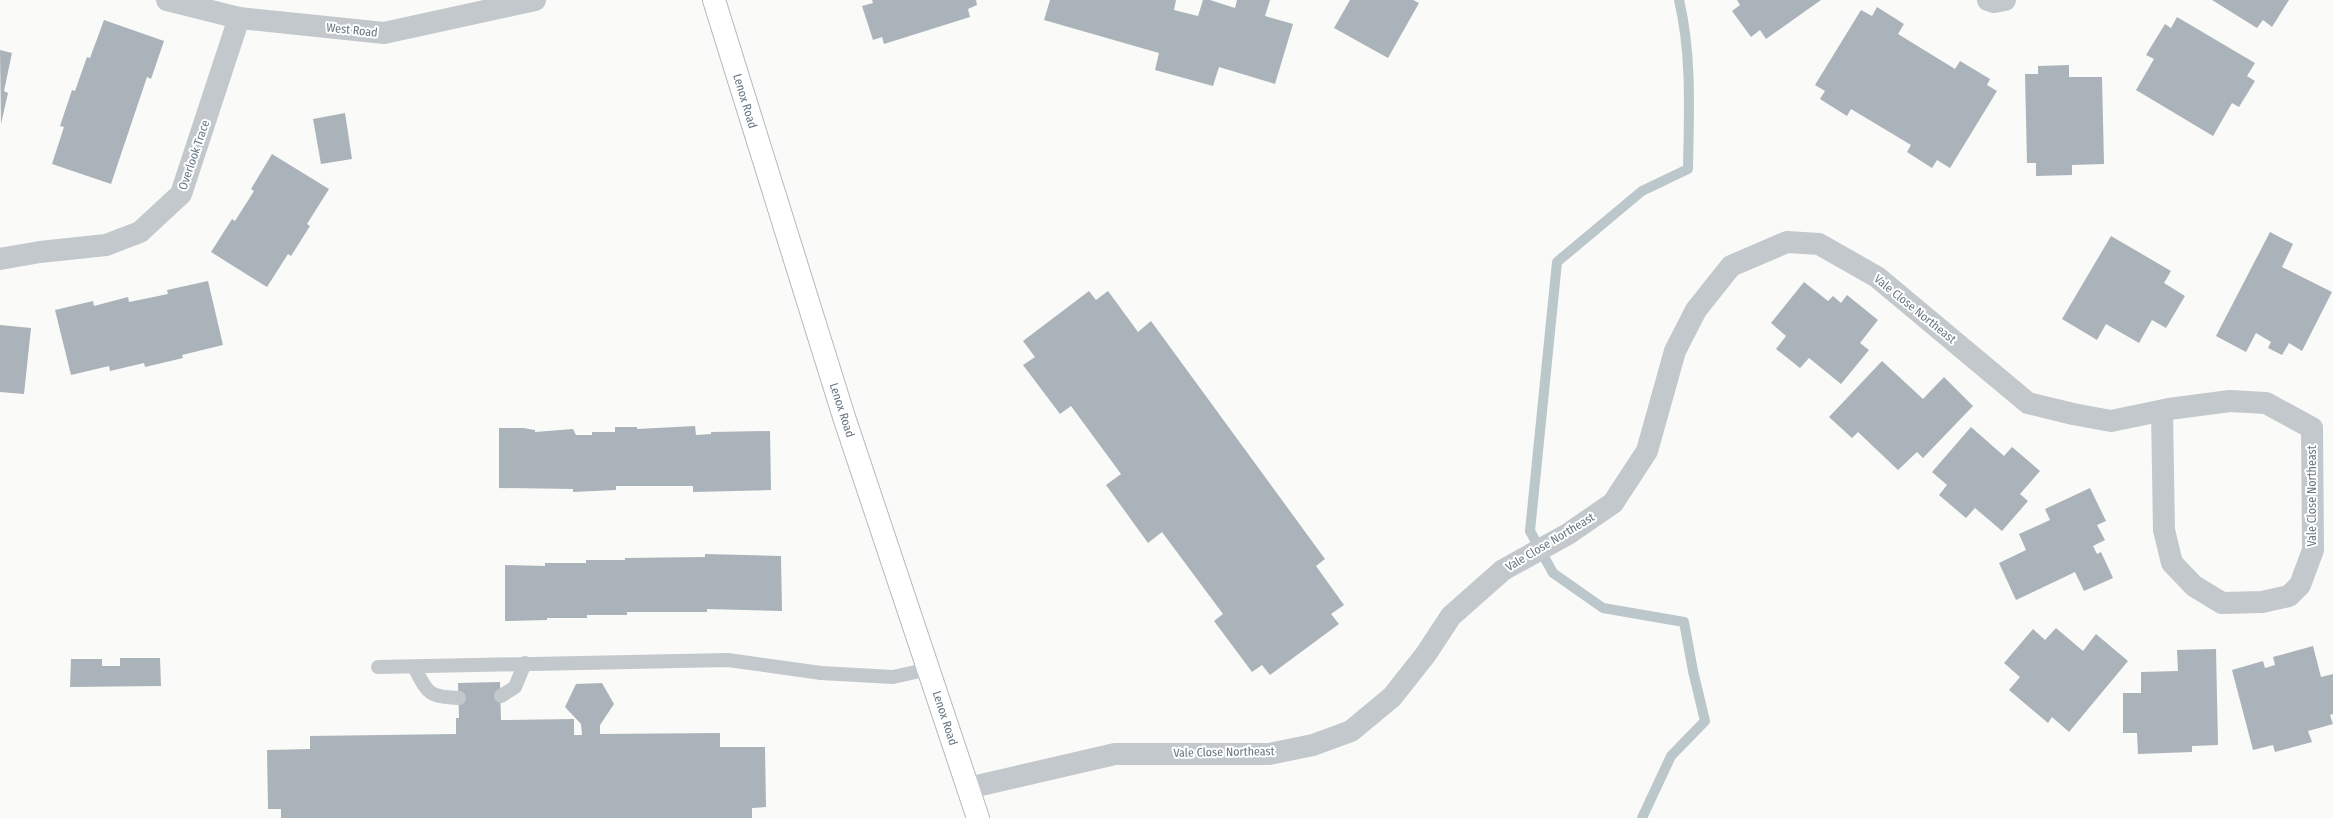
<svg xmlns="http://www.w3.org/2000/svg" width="2333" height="818" font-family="'Fira Sans Condensed',sans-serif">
<rect width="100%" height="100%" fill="#fafaf8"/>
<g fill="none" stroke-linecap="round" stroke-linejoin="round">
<path stroke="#bbc7cb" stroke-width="10" d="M1642,818l29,-62 34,-35 -12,-50 -9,-49 -81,-14 -50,-35 -23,-42 27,-269 85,-71 46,-22c1,-57 4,-114 -9,-169"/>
</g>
<g fill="#aab3b9">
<polygon points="872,0 976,0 977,5 968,9 970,17 884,44 882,37 873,40 862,6 873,3"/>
<polygon points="1050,0 1176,0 1174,10 1198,16 1203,0 1210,0 1235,8 1237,0 1270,0 1265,16 1293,24 1275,84 1219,67 1213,86 1155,70 1159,53 1044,20"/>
<polygon points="1350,0 1413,0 1419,3 1388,58 1334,28"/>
<polygon points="1737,0 1821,0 1766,39 1760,30 1751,37 1732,11 1740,5"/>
<polygon points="2212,0 2289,0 2272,27 2263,20 2257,28"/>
<polygon points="1877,7 1904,24 1898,34 1955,69 1960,61 1990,79 1987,85 1997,91 1950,168 1937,160 1932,168 1907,152 1911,145 1851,109 1847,116 1820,99 1825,91 1815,85 1861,10 1872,16"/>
<polygon points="2177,17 2255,63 2247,76 2255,81 2239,107 2232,103 2213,136 2136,90 2154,59 2146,55 2165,24 2171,28"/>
<polygon points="104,20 164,41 151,79 147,77 111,184 52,164 64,127 60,126 72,90 75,91 87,57 90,58"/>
<polygon points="0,50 12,53 4,91 8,93 1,124"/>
<polygon points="2069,65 2069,77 2102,77 2104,164 2072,165 2072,175 2036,176 2036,163 2027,163 2025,74 2038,74 2038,66"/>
<polygon points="345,113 352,159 321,164 313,119"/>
<polygon points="272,154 329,189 307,224 310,226 291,256 288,254 267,287 211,252 232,219 235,221 254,191 251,189"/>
<polygon points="2270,232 2293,244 2282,267 2332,292 2302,351 2289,343 2282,355 2268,348 2271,342 2256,333 2246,352 2216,336"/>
<polygon points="2111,236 2171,271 2164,283 2185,296 2166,328 2152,320 2139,343 2106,324 2097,340 2062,319"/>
<polygon points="208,281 223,345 182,355 183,358 145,367 144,363 110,371 109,366 71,375 55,310 93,301 94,306 128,297 129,302 168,294 167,290"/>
<polygon points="1804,282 1828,301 1833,296 1841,303 1847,295 1878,320 1860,343 1869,350 1841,384 1809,358 1800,368 1776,349 1786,336 1771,323"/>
<polygon points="1089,291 1096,300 1108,291 1138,332 1151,321 1325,559 1316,566 1344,605 1331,614 1339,624 1270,675 1262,665 1252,672 1214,621 1223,614 1162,532 1148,543 1106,485 1121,474 1071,406 1060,414 1023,365 1035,357 1023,341"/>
<polygon points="0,325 31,328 24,394 0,392"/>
<polygon points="1882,361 1923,399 1944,377 1973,406 1923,458 1917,452 1898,470 1858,432 1852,438 1829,417"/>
<polygon points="695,426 696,435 711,434 711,432 770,431 771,490 693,492 693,486 616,486 616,490 573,492 573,489 499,488 499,428 523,428 535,430 535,432 573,429 576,435 592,435 592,432 615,432 615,427 637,427 637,429"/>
<polygon points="1971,427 2004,456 2012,447 2040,471 2020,494 2028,501 2002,531 1975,508 1966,518 1939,495 1947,485 1932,472"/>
<polygon points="2090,488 2106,521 2097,525 2105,540 2093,546 2097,554 2101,552 2113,578 2084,591 2075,572 2016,600 1999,563 2026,550 2019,534 2050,520 2045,509"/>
<polygon points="705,554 781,556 782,611 707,609 707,612 627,612 627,615 587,615 587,618 547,618 547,620 505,621 505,565 545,566 545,563 586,563 586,560 625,560 625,558 705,557"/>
<polygon points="2056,628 2083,651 2096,634 2128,661 2069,732 2052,717 2048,723 2009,690 2020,677 2004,663 2033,629 2045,640"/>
<polygon points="2313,646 2321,677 2333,674 2333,714 2330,715 2333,724 2308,731 2312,742 2275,752 2273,745 2253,750 2232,670 2263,661 2265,668 2275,665 2273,657"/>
<polygon points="2216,649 2218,745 2192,746 2192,752 2138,754 2137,733 2123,733 2123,693 2141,693 2141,672 2178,671 2177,650"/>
<polygon points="120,658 160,658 161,686 70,687 71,659 102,659 102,666 120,666"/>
<polygon points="500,682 501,720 574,719 574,735 582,735 581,724 565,707 576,684 602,683 614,704 600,725 600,734 720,733 720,747 765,747 766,807 752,808 752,818 281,818 281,809 268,809 267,750 310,749 310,736 456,734 456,718 459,718 458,683"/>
</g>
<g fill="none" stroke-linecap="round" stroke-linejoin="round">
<defs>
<polyline id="secondary" points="714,0 844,417 978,818"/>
</defs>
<use href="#secondary" stroke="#b3babf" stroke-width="24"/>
<g stroke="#c3c8cc" stroke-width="14">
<polyline points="378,667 728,660 821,673 893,677 929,669"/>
<path d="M414,667c14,26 13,30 45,31"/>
<polyline points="501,696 515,687 525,663"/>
</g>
<g stroke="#c3c8cc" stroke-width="22">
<polyline points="167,0 239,18 384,33 535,0"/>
<polyline points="1988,0 1994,2 2005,0"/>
<polyline points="0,259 40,252 106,245 140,232 181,194 239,18"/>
<polyline points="968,788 1115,754 1269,754 1313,745 1351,731 1392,697 1426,654 1451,616 1503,570 1568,534 1613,503 1647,451 1675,351 1696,310 1731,266 1787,242 1819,244 1877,277 2028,403 2073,414 2111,421 2169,409 2230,401 2266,403 2312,428 2313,550 2300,585 2289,596 2262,602 2222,603 2194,586 2172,563 2164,530 2162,411"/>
</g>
<use href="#secondary" stroke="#fff" stroke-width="22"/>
</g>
<g text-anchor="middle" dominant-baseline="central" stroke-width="4" stroke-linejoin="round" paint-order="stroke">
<g font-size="12" fill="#657683" stroke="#fff">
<text transform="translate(352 30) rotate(6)">West Road</text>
<text transform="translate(745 101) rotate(73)">Lenox Road</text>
<text transform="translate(194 155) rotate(-71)">Overlook Trace</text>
<text transform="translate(1915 309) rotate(39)">Vale Close Northeast</text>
<text transform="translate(842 410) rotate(72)">Lenox Road</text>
<text transform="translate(2312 496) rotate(-90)">Vale Close Northeast</text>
<text transform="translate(1550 542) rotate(-31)">Vale Close Northeast</text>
<text transform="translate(945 718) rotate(72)">Lenox Road</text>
<text transform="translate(1224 752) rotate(-1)">Vale Close Northeast</text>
</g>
</g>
</svg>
